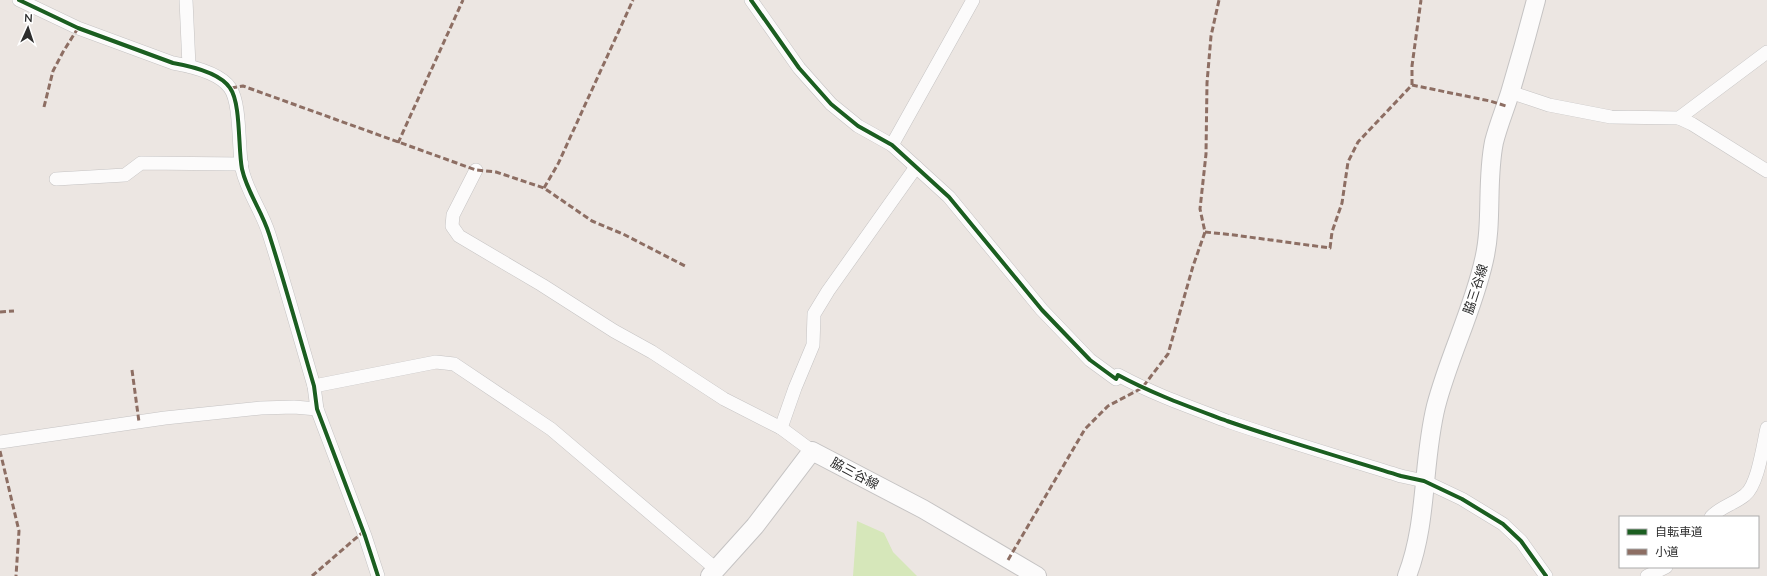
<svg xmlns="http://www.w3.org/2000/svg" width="1767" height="576" font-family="Lato,'Noto Sans JP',sans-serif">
<rect width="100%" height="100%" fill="#ece6e2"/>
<polygon fill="#d6e7ba" points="857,521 884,533 893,552 917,576 853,576"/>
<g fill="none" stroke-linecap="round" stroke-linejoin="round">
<defs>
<g id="street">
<path d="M19,0l59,28 95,35c17,3 47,10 57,25 11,15 8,61 12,81 5,23 20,42 27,65 16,50 30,101 45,152l3,23 48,127 13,40"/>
<polyline points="186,0 189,66"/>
<path d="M751,0l48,68 32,36 27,22 34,19 57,52 93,113 48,50 26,19 2,-4c35,19 72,32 109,46 58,20 116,37 174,55l23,5 38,18 41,25 18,17 25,35"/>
<polyline points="1510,92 1549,105 1611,117 1679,118 1767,52"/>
<polyline points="1679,118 1692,124 1767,171"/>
<polyline points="892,145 973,0"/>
<polyline points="476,170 453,215 452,226 459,236 542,285 614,331 652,352 724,399 781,428 812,451"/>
<polyline points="56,179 125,175 141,163 242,164"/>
<polyline points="314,386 436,362 454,364 551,429 716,569"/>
<polyline points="781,428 795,388 813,345 814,314 828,291 916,167"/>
<polyline points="0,442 165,418 261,408 294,407 317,409"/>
<path d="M1711,517c9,-10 23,-13 34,-22 13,-10 18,-50 22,-67"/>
<polyline points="1647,576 1666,567"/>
</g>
<g id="secondary">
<polyline points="710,576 755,526 812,451 923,509 1037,576"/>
<path d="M1407,576c21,-54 15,-114 29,-170 13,-50 37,-96 48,-146 9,-38 2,-79 10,-118 4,-16 11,-33 16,-49 9,-30 18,-62 26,-93"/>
</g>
</defs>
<use href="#street" stroke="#c5c3c3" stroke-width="14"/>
<use href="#secondary" stroke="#c5c3c3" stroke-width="20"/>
<use href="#street" stroke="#fcfbfb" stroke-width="13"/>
<use href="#secondary" stroke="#fcfbfb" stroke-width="18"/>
<g stroke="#8d6e63" stroke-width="3" stroke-dasharray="6 3" stroke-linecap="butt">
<polyline points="1412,85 1412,66 1421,0"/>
<polyline points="231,88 243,86 476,170 496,172 544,188 592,221 623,234 685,266"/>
<polyline points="44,107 53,71 63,52 78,28"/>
<polyline points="398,143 463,0"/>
<polyline points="544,188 558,164 633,0"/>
<polyline points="1205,232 1234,235 1330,248 1332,232 1342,203 1348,162 1358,142 1412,85 1490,101 1506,106"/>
<polyline points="0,312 14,311"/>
<polyline points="132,370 139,422"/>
<polyline points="0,451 19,531 16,576"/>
<polyline points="1008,560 1085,429 1108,406 1142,388 1168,354 1193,266 1205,232 1200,209 1206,154 1207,83 1211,36 1219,0"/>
<polyline points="312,576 363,532"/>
</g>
<defs>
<g id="cycleway">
<path d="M19,0l59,28 95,35c17,3 47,10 57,25 11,15 8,61 12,81 5,23 20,42 27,65 16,50 30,101 45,152l3,23 48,127 13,40"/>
<path d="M751,0l48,68 32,36 27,22 34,19 57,52 93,113 48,50 26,19 2,-4c35,19 72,32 109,46 58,20 116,37 174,55l23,5 38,18 41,25 18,17 25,35"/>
</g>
</defs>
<use href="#cycleway" stroke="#fff" stroke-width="6"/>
<use href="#cycleway" stroke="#1b5e20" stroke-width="4"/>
</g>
<g text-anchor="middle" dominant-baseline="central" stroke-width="3.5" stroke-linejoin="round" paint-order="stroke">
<g font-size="13" fill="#2d2d2d" stroke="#fff">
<text transform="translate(1475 289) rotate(-72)">脇三谷線</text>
<text transform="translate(855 473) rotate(28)">脇三谷線</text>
</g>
</g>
<rect x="1619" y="516" width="140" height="52" fill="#ffffff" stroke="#ababab"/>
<rect x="1627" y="529" width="20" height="6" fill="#1b5e20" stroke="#ababab"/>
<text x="1655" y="536" font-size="12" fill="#2d2d2d">自転車道</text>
<rect x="1627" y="549" width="20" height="6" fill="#8d6e63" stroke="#ababab"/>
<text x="1655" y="556" font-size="12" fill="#2d2d2d">小道</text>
<g transform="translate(28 28) rotate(3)" stroke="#ffffff" stroke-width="3" paint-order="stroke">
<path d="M0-3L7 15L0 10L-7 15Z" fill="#2d2d2d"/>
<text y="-6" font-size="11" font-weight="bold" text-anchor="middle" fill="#2d2d2d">N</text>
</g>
</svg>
